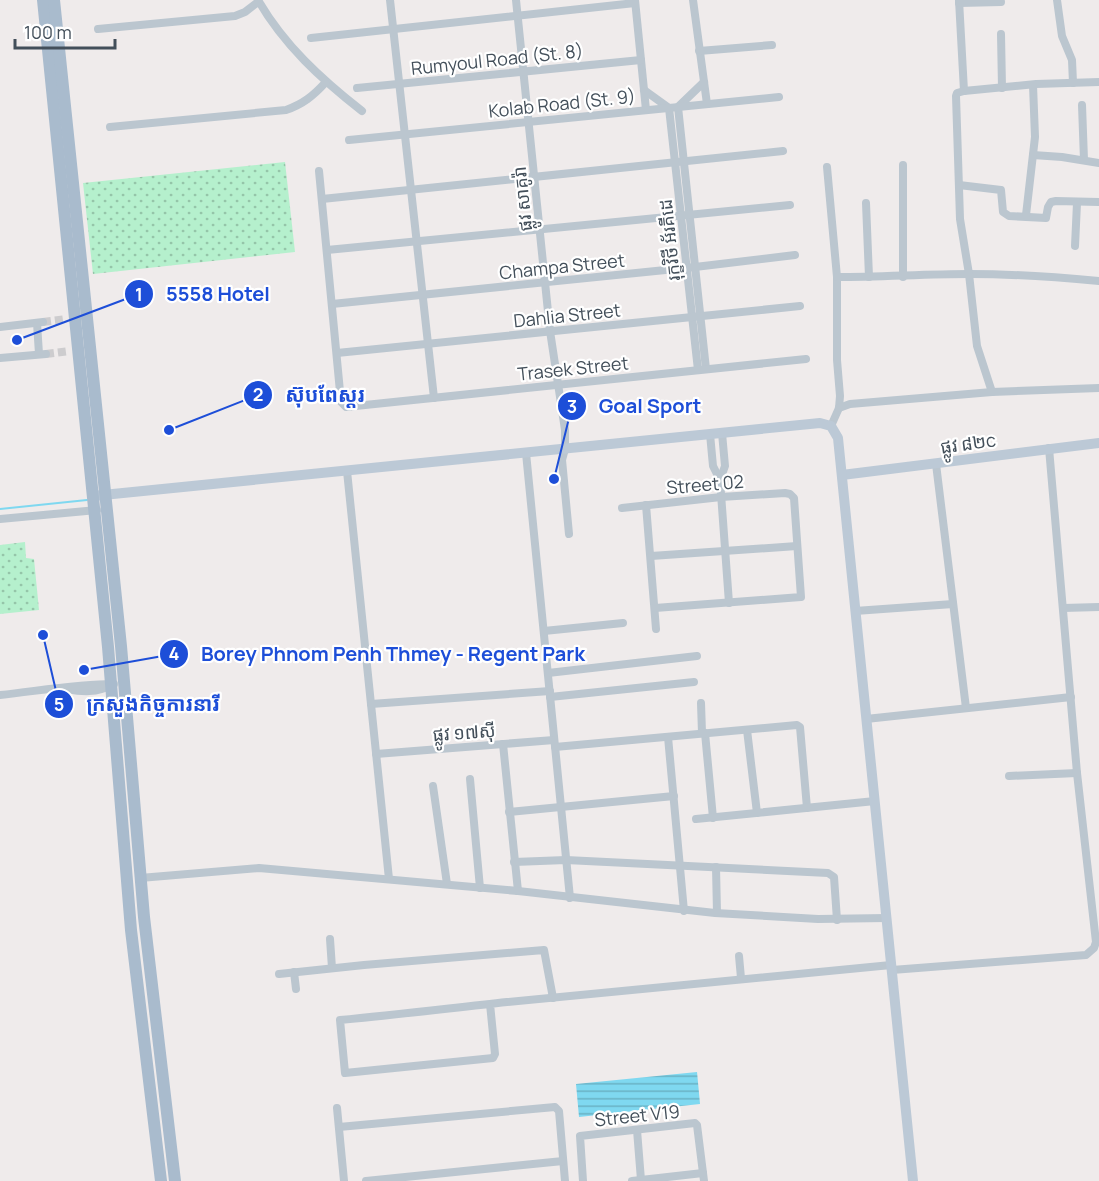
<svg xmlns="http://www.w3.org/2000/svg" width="1099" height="1181" font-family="Manrope,'Noto Sans Khmer',sans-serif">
<defs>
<pattern id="grass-dots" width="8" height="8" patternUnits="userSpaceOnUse" patternTransform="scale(1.5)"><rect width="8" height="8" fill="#b5f0cd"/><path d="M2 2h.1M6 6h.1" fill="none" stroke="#95c5a9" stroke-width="1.8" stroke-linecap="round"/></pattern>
<pattern id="water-rules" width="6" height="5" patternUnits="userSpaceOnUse" patternTransform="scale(1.5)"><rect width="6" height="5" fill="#7fd8f0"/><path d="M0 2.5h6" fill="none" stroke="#6ab2c5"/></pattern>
</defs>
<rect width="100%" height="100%" fill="#efebeb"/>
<g fill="url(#grass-dots)">
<polygon points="285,162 295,252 93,274 83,183"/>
<polygon points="25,542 26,558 34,559 39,610 0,614 0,545"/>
</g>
<polygon fill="url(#water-rules)" points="697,1072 700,1104 579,1117 576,1084"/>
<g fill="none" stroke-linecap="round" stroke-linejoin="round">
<polyline stroke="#7fd8f0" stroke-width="2" points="0,509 87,500"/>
<g stroke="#cdccce" stroke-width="8" stroke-dasharray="8 4" stroke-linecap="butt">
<polyline points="43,322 66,319"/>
<polyline points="46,354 69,351"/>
</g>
<g stroke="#bbc6cf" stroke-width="8">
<path d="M258,0c26,45 63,79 104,111"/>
<polyline points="390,0 434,398"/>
<polyline points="516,0 550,331 565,430 565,449 562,460 569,534"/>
<polyline points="635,0 646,110"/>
<polyline points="693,0 707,104"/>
<polyline points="959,0 964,91"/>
<polyline points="1057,0 1062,36 1072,60 1073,83"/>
<polyline points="959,3 1001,2"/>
<polyline points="98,29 235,16 245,12 258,2"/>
<polyline points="1001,34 1002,88"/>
<polyline points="311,38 635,3"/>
<polyline points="699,51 772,45"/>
<polyline points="704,82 678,107 706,369"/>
<polyline points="357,88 641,60"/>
<polyline points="644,90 669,108 698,370"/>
<polyline points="1082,105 1084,160"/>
<path d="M110,127l176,-17c17,-6 27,-14 39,-27"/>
<polyline points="349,140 779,97"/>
<polyline points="1033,155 1062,157 1099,163"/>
<polyline points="827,167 837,277 837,360 840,396 839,408 831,426"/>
<polyline points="319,171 341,402 346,407 806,359"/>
<polyline points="959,185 1001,190 1003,212 1009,216 1046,218 1048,207 1051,202 1056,201 1099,202"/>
<polyline points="322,199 783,151"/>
<polyline points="866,203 869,277"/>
<polyline points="1026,215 1035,137 1033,85"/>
<polyline points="1075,246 1077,203"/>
<polyline points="327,250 790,205"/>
<path d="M837,277c44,0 89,-3 133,-3 44,0 86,3 129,7"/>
<polyline points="903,277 903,165"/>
<polyline points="332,304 695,267 795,255"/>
<polyline points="37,323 39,354"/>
<polyline points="0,327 43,322"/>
<polyline points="337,353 800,306"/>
<polyline points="0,358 46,354"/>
<polyline points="992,392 977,346 969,274 960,219 956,96 957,93 964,91 1036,84 1099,82"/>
<polyline points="839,408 850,404 992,392 1099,388"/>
<polyline points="722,433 725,466 720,480 729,603"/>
<polyline points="710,434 713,466 720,480"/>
<polyline points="526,453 570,898"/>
<polyline points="936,464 966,708"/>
<polyline points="347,471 389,879"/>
<polyline points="646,505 656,629"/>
<polyline points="622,508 721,497 785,493 790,494 794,498 801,597 655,608"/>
<polyline points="0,519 97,510"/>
<polyline points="651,556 797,546"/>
<polyline points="1063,608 1099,607"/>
<polyline points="855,611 953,604"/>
<polyline points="544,631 623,623"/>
<polyline points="548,673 697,656"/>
<path d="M67,689c15,3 30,4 45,-4"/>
<path d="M0,695c38,-4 76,-11 114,-11"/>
<polyline points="550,697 694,682"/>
<polyline points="701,703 702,733"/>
<polyline points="371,704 550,691"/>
<polyline points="866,719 1071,697"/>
<polyline points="747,730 757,813"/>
<polyline points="705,733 713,818"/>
<polyline points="668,737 684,911"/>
<polyline points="503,744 518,891"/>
<polyline points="555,747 797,725 800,727 807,808"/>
<polyline points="376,754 554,740"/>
<polyline points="1009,776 1077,773"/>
<polyline points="470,779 480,888"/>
<polyline points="433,786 447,884"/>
<polyline points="509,812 674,796"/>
<polyline points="696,819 875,801"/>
<polyline points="514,862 566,860 828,873 834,877 837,920"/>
<polyline points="716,867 717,913"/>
<polyline points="140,878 259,868 518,891 715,913 818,919 887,918"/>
<polyline points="330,939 332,968"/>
<polyline points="739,956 741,978"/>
<polyline points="892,970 1086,955 1094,948 1096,942 1077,773 1049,448"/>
<polyline points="294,972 296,989"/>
<polyline points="279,974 364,965 544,950 553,998"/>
<path d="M490,1004l5,50 -2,4 -148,15 -5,-53c55,-5 111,-12 167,-18 128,-13 256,-25 384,-37"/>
<polyline points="337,1108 344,1181"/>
<polyline points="339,1127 555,1107 559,1111 565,1181"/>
<polyline points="637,1130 641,1180"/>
<polyline points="366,1181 563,1161"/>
<polyline points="583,1181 580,1136 695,1123 697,1125 704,1181"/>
<polyline points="632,1181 703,1173"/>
</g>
<g stroke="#bcc9d6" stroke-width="10">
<polyline points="842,475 1099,443"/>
<polyline points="93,496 820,423 831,426 838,438 913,1181"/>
</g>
<g stroke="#a9bbcd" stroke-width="12">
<polyline points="43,0 108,647 131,930 161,1181"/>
<polyline points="54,0 121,646 144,917 175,1181"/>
</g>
</g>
<g text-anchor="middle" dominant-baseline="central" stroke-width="4.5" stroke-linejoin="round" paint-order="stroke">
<g font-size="18" fill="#434f5a" stroke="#fff">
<text transform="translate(497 59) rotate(-6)">Rumyoul Road (St. 8)</text>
<text transform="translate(562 103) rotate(-6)">Kolab Road (St. 9)</text>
<text transform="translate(522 199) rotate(-96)">ផ្លូវ សាគូរ៉ា</text>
<text transform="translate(669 240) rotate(-96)">រុក្ខវិថី អ័រគីដេ</text>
<text transform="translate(562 266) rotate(-6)">Champa Street</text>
<text transform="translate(567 315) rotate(-6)">Dahlia Street</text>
<text transform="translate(573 368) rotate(-6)">Trasek Street</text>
<text transform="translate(968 443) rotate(-8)">ផ្លូវ ៨២c</text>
<text transform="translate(705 484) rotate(-5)">Street 02</text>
<text transform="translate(464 732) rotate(-4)">ផ្លូវ ១៧ស៊ី</text>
<text transform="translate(637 1115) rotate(-6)">Street V19</text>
</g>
</g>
<path fill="none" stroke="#1d4ed8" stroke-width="2" d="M17 340L139 294M169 430L258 395M554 479L572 406M84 670L174 654M43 635L59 704"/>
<g fill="#1d4ed8" stroke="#fff" stroke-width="2">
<circle cx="17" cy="340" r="6"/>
<circle cx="169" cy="430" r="6"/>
<circle cx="554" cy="479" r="6"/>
<circle cx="84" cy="670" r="6"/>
<circle cx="43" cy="635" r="6"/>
<circle cx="139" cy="294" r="15"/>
<circle cx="258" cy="395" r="15"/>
<circle cx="572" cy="406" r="15"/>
<circle cx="174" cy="654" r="15"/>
<circle cx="59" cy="704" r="15"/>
</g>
<g font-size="18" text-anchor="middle" font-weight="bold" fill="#fff">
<text x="139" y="301">1</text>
<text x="258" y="401">2</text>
<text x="572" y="413">3</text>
<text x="174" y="660">4</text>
<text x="59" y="711">5</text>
</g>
<g font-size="20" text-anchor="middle" font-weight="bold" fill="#1d4ed8" stroke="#fff" stroke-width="4.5" stroke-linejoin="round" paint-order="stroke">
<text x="218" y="301">5558 Hotel</text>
<text x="325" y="402">ស៊ុបពែស្តរ</text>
<text x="650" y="413">Goal Sport</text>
<text x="393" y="661">Borey Phnom Penh Thmey - Regent Park</text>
<text x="153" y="711">ក្រសួងកិច្ចការនារី</text>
</g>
<path d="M15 39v9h100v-9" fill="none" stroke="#434f5a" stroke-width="3"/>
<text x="24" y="39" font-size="18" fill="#434f5a" stroke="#ffffff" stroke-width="4.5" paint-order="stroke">100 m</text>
</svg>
